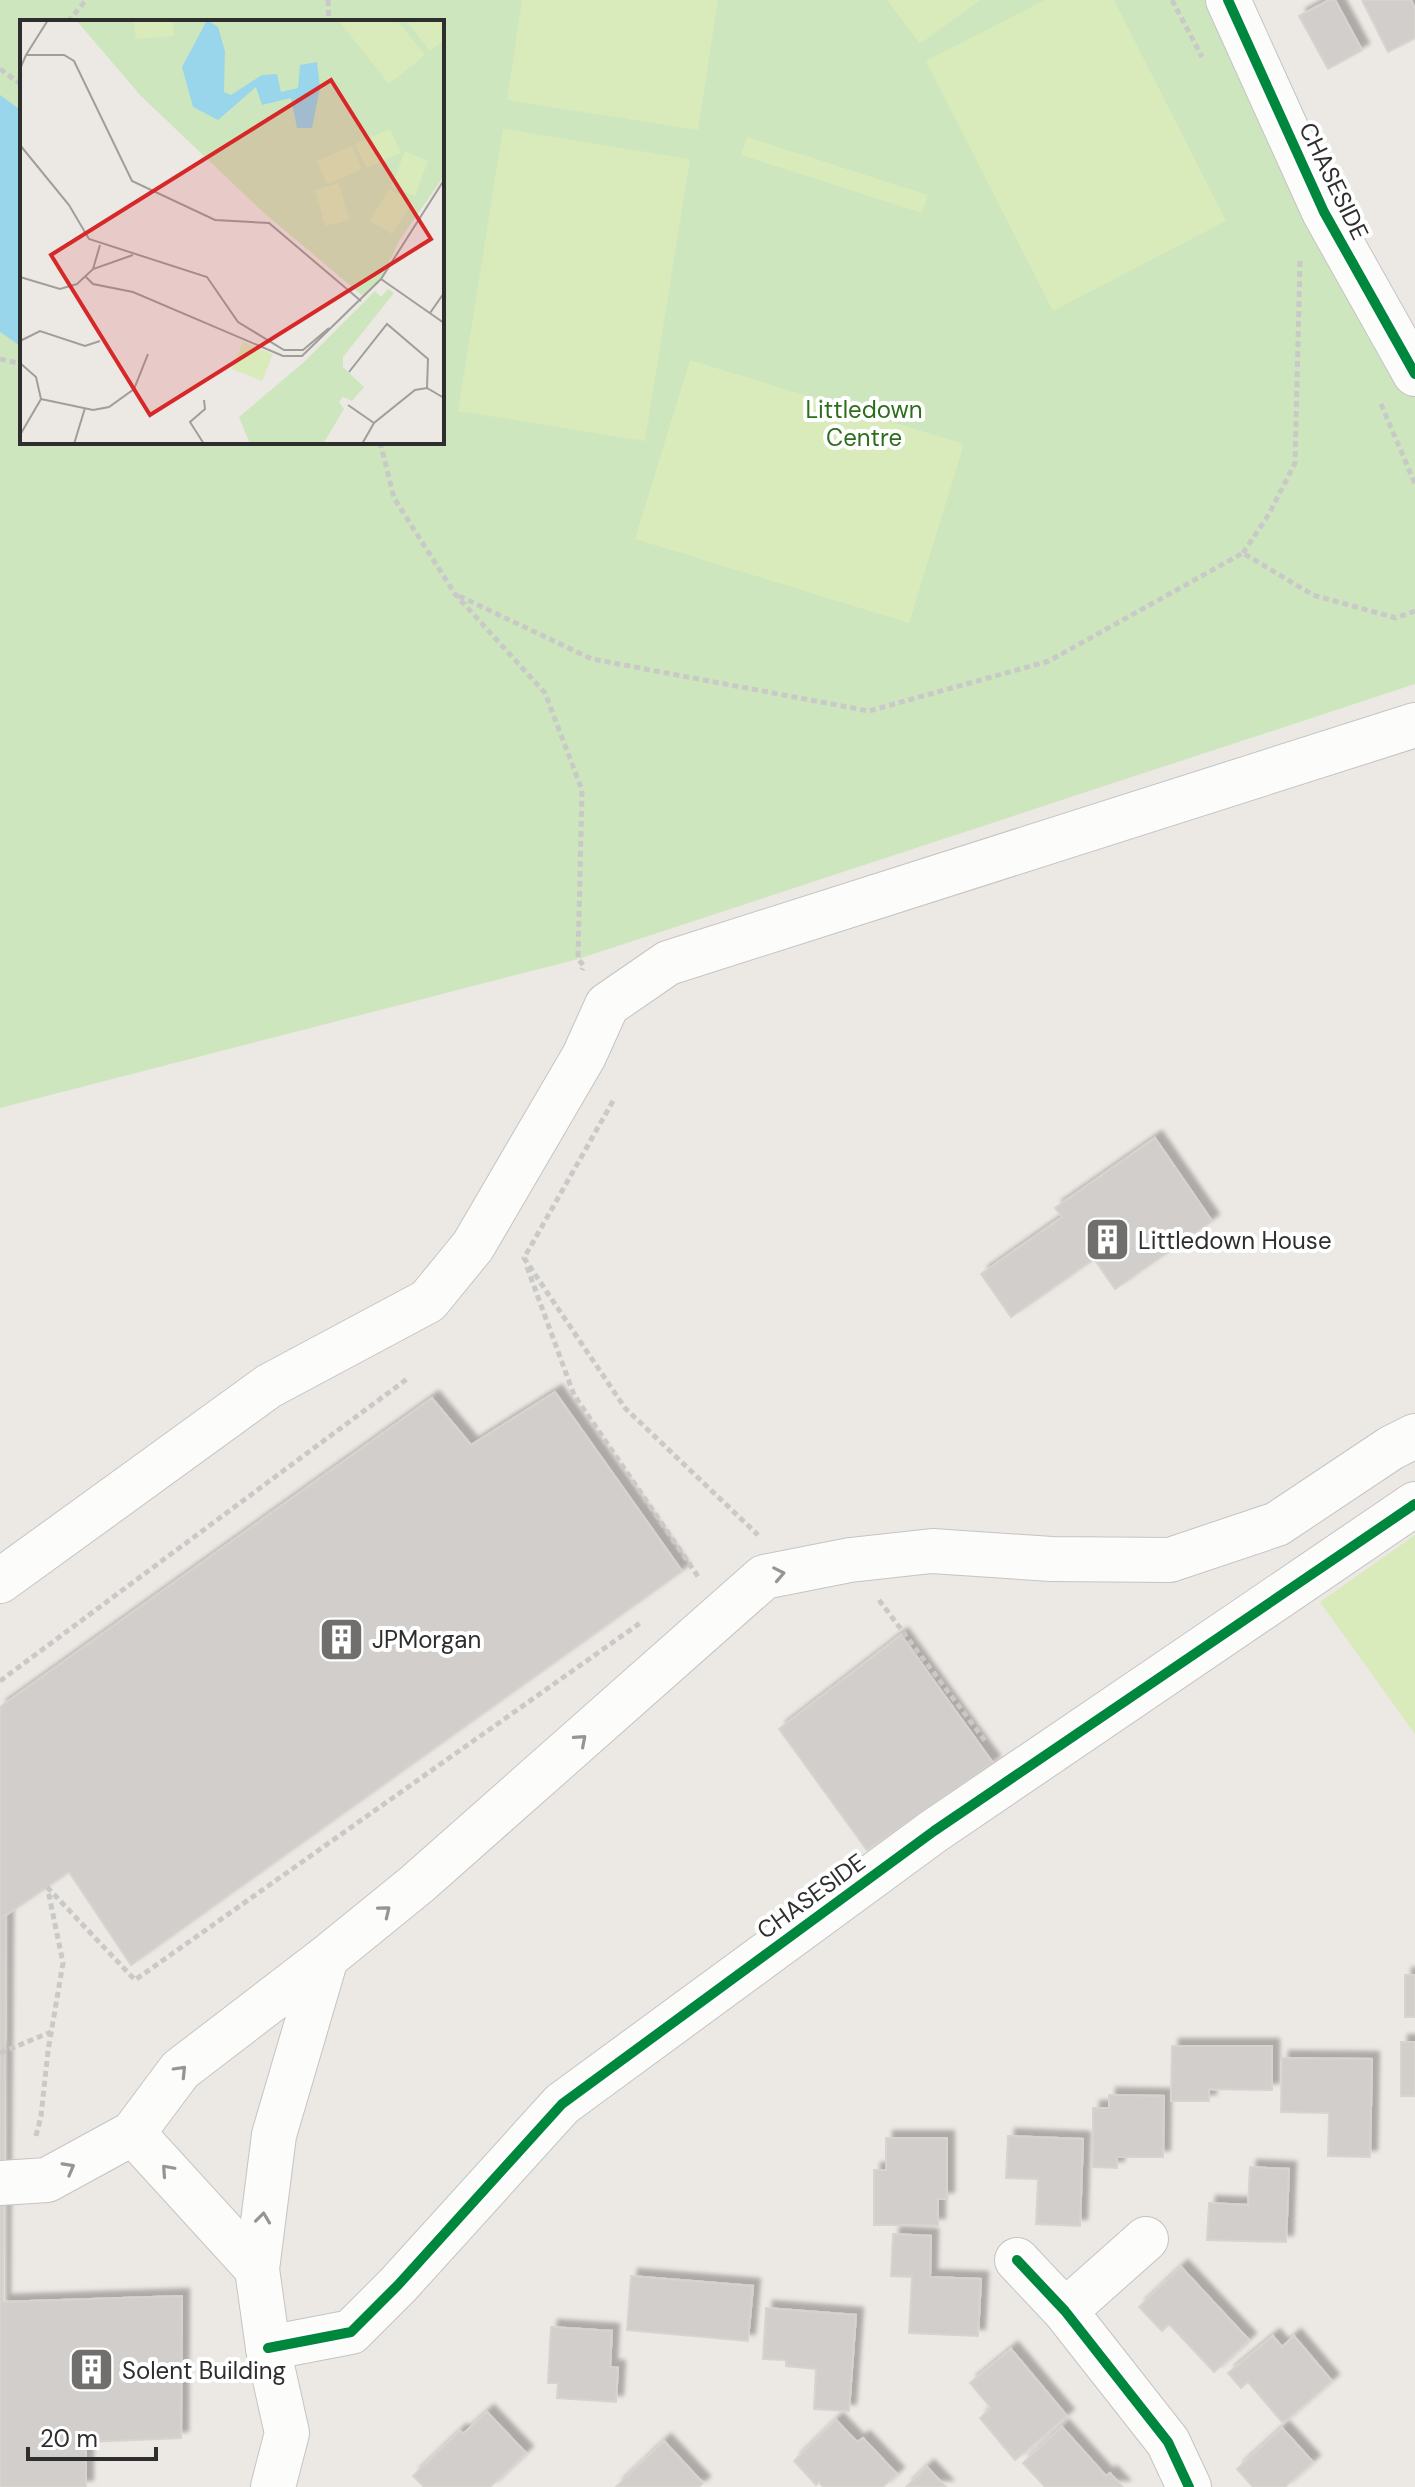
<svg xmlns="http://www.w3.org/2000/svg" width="1415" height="2487" font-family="'DM Sans',sans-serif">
<defs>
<filter id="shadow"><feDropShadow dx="7" dy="-7" stdDeviation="2" flood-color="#0004"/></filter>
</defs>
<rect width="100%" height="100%" fill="#ece8e4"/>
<path fill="#cee6be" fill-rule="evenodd" d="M0,0h1205l27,61 183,327v296l-837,275 -578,149zM22,22h420v420h-420z"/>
<g fill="#d9eabb">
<polygon points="522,0 718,0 698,130 507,100"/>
<polygon points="887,0 980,0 920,44"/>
<polygon points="1045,0 1114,0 1226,221 1053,311 926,61"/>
<polygon points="503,129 690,159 645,441 458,411"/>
<polygon points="747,137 928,195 922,213 741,155"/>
<polygon points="690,360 964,444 909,623 635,539"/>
<polygon points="1415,1535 1415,1734 1320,1602"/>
</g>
<polygon fill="#99d6ec" points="0,95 22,111 22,347 0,332"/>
<g fill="#d1cecb" stroke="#d7d4d0" stroke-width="2" filter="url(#shadow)">
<polygon points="1329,0 1335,0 1362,50 1328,69 1299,16"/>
<polygon points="1362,0 1411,0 1415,9 1415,38 1388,52"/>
<polygon points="1155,1138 1212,1221 1115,1289 1094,1259 1011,1317 981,1274 1062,1217 1055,1208"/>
<polygon points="555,1392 682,1571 131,1965 69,1872 0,1919 0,1707 432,1398 471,1445"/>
<polygon points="901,1635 993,1763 867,1850 779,1729"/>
<polygon points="6,1914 3,2302 0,2302 0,1919"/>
<rect x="1405" y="1975" width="10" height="42"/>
<rect x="1401" y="2042" width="14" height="54"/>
<polygon points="1172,2046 1272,2046 1272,2090 1209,2089 1209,2101 1171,2101"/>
<polygon points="1282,2058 1372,2059 1370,2157 1328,2156 1329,2113 1281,2112"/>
<polygon points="1109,2095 1164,2096 1163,2157 1117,2157 1117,2168 1093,2167 1093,2108 1109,2108"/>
<polygon points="1008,2136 1083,2139 1080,2226 1036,2224 1038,2179 1006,2178"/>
<polygon points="886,2138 947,2138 947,2199 938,2199 938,2225 874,2225 874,2170 886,2170"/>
<polygon points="1250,2167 1289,2169 1286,2242 1207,2240 1209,2203 1248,2205"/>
<polygon points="893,2234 931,2236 930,2277 981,2279 978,2336 909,2333 912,2277 891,2276"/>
<polygon points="1181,2267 1249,2340 1214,2372 1169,2324 1162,2331 1139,2307"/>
<polygon points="631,2276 753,2286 748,2341 627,2330"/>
<polygon points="182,2296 181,2438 86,2442 86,2487 0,2487 0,2302"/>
<polygon points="766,2308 856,2315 849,2411 814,2409 816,2369 786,2366 786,2360 763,2359"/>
<polygon points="551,2327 612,2331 610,2367 618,2368 616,2402 557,2398 558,2383 548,2383"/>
<polygon points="1273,2336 1282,2347 1294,2336 1332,2381 1283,2423 1248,2382 1241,2388 1228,2373"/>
<polygon points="1011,2349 1067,2416 1015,2460 980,2418 991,2408 970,2383"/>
<polygon points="487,2412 526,2453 490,2487 424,2487 413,2476 460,2431 463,2434"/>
<polygon points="836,2420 857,2442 863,2438 897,2474 883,2487 823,2487 819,2482 816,2485 794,2461"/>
<polygon points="1062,2427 1106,2476 1110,2473 1123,2487 1045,2487 1023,2463"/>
<polygon points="1282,2428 1313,2462 1285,2487 1253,2487 1237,2469"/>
<polygon points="664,2441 703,2483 699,2487 616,2487"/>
<polygon points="927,2467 946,2487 906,2487"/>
</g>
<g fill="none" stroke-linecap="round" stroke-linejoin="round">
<defs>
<g id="minor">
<polyline points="1228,0 1324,212 1415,374"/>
<polyline points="0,1581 269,1386 428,1301 473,1246 584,1056 607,1005 668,963 1415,725"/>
<polyline points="133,2133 257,2269"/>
<polyline points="0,2183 47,2180 133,2133 180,2070 326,1958 417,1884 764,1577 850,1560 932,1551 1051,1559 1170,1560 1277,1524 1391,1448 1415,1436"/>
<polyline points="1017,2260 1065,2311 1168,2442 1189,2487"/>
<polyline points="1065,2311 1146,2239"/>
<polyline points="268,2348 351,2332 398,2285 562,2104 934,1831 1415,1504"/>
<polyline points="273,2487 287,2433 268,2348 257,2269 274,2135 326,1958"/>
</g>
</defs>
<use href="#minor" stroke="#c5c4c5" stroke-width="46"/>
<g stroke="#c9c9c8" stroke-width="5" stroke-dasharray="6 4" stroke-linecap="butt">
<polyline points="328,0 329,22"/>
<polyline points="1172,0 1202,57"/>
<polyline points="68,22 86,0"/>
<polyline points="0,69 22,85"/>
<polyline points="0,359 22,364"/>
<polyline points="1381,404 1415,484"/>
<polyline points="380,442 394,498 455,594 545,693 582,790 578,959 584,966 582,970"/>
<polyline points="1243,553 1269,514 1295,463 1300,261"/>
<polyline points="459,596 592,659 869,711 1049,661 1243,553 1313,595 1396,618 1415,611"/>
<polyline points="613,1101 524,1258 625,1408 758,1535"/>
<polyline points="527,1267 574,1395 699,1578"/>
<polyline points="879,1600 986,1742"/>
<polyline points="0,1681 407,1379"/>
<polyline points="47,1887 135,1980 643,1621"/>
<polyline points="0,2053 51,2032"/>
<polyline points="36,2136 41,2116 48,2051 63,1963 48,1890"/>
</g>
<use href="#minor" stroke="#fcfcfb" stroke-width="44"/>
<defs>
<g id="cycleway">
<polyline points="1228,0 1324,212 1415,374"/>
<polyline points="1017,2260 1065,2311 1168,2442 1189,2487"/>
<polyline points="268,2348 351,2332 398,2285 562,2104 934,1831 1415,1504"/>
</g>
</defs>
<use href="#cycleway" stroke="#fff" stroke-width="15"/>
<use href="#cycleway" stroke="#00873e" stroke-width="10"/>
</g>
<defs><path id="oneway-chevron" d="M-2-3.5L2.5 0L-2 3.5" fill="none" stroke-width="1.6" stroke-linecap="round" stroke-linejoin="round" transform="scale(2)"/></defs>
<g stroke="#959594">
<use href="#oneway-chevron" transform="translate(779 1574) rotate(-11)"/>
<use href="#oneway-chevron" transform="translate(581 1740) rotate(-41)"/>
<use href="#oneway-chevron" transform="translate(385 1911) rotate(-39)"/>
<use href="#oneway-chevron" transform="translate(181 2071) rotate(-46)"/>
<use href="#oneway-chevron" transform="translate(69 2168) rotate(-29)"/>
<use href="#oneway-chevron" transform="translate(167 2170) rotate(-132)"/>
<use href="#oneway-chevron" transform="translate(263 2218) rotate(-83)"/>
</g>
<defs>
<symbol id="building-square" viewBox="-11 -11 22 22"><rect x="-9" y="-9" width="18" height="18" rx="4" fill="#706f6e" stroke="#fff"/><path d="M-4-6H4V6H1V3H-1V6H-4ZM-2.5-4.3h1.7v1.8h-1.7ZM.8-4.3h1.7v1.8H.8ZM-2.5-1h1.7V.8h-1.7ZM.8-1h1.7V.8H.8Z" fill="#fff"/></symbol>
</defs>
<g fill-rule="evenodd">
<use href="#building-square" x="1082" y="1214" width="51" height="51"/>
<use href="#building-square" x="316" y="1614" width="51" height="51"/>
<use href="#building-square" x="66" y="2344" width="51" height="51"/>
</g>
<g text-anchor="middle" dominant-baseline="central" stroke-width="8" stroke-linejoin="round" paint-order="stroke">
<g font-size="24" fill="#2e2e2e" stroke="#fff">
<text transform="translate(1334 181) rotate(64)">CHASESIDE</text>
<text transform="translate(811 1896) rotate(-36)">CHASESIDE</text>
</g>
<g font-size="24" fill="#2c6e1b" stroke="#fff">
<text x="864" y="409">Littledown<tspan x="864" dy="28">Centre</tspan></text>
</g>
<g font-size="24" fill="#2e2e2e" stroke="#fff" text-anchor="start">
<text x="1138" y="1240">Littledown House</text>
<text x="372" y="1639">JPMorgan</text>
<text x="122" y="2370">Solent Building</text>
</g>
</g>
<g transform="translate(20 20)">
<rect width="424" height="424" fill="#ece8e4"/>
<path d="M56,0h368v156l-45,65 -18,39 -17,17 -100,-84 -123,-117zM368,269l6,4 -51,64v10l21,20 -12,14 -9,-4 -4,5 5,7 -21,35h-73l-11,-27 64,-54 72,-72 6,6z" fill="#cee6be"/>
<path d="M114,0h39l1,16 -38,3zM318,0h59l28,35 -36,29zM386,0h38v20l-14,11zM370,109l11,24 -35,15 -11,-24zM332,126l10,23 -35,15 -10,-23zM385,131l23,10 -13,35 -24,-9zM319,163l10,37 -24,6 -10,-36zM369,169l23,13 -20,32 -22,-13zM223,322l30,12 -11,27 -30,-12z" fill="#d9eabb"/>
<path d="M187,0l11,7 7,24 -1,41 7,3 31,-20 15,-1 4,18 17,-4 2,-23 17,-3 3,26 -8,40h-15l-6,-30 -29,7 -6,-18 -38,33 -25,-13 -11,-40z" fill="#99d6ec"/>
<path fill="none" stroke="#a09e9b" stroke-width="2" d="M6,35l22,-35M0,49l6,-14h38l10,6 58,120 83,39 54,3 92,78M0,125l49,60 20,34 118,38 31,45 46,28h19l26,-22M73,249l7,-24M65,256l8,8 40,8 150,64h19l79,-77 63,-99M0,257l40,12 17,-5 16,-15 40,-14M361,259l63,44M410,293l14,-20M0,321l20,-10 45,15 15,-5M0,343l16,14 5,22 -21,36M329,352l38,-48 41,35 -1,29M21,379l52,11 16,-3 25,-18 14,-35M184,380l1,9 -15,13 14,22M328,385l26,18M54,424l11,-36M342,424l12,-21 41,-33 12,-2 17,10"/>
<path fill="#d62828" fill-opacity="0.15" stroke="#d62828" stroke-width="4" d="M311,60l100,159 -281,176 -99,-160z"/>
<rect width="424" height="424" fill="none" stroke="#2e2e2e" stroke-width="4"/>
</g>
<path d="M28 2447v12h128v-12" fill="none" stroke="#2e2e2e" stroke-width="4"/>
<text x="40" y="2447" font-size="24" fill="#2e2e2e" stroke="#ffffff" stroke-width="6" paint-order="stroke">20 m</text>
</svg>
